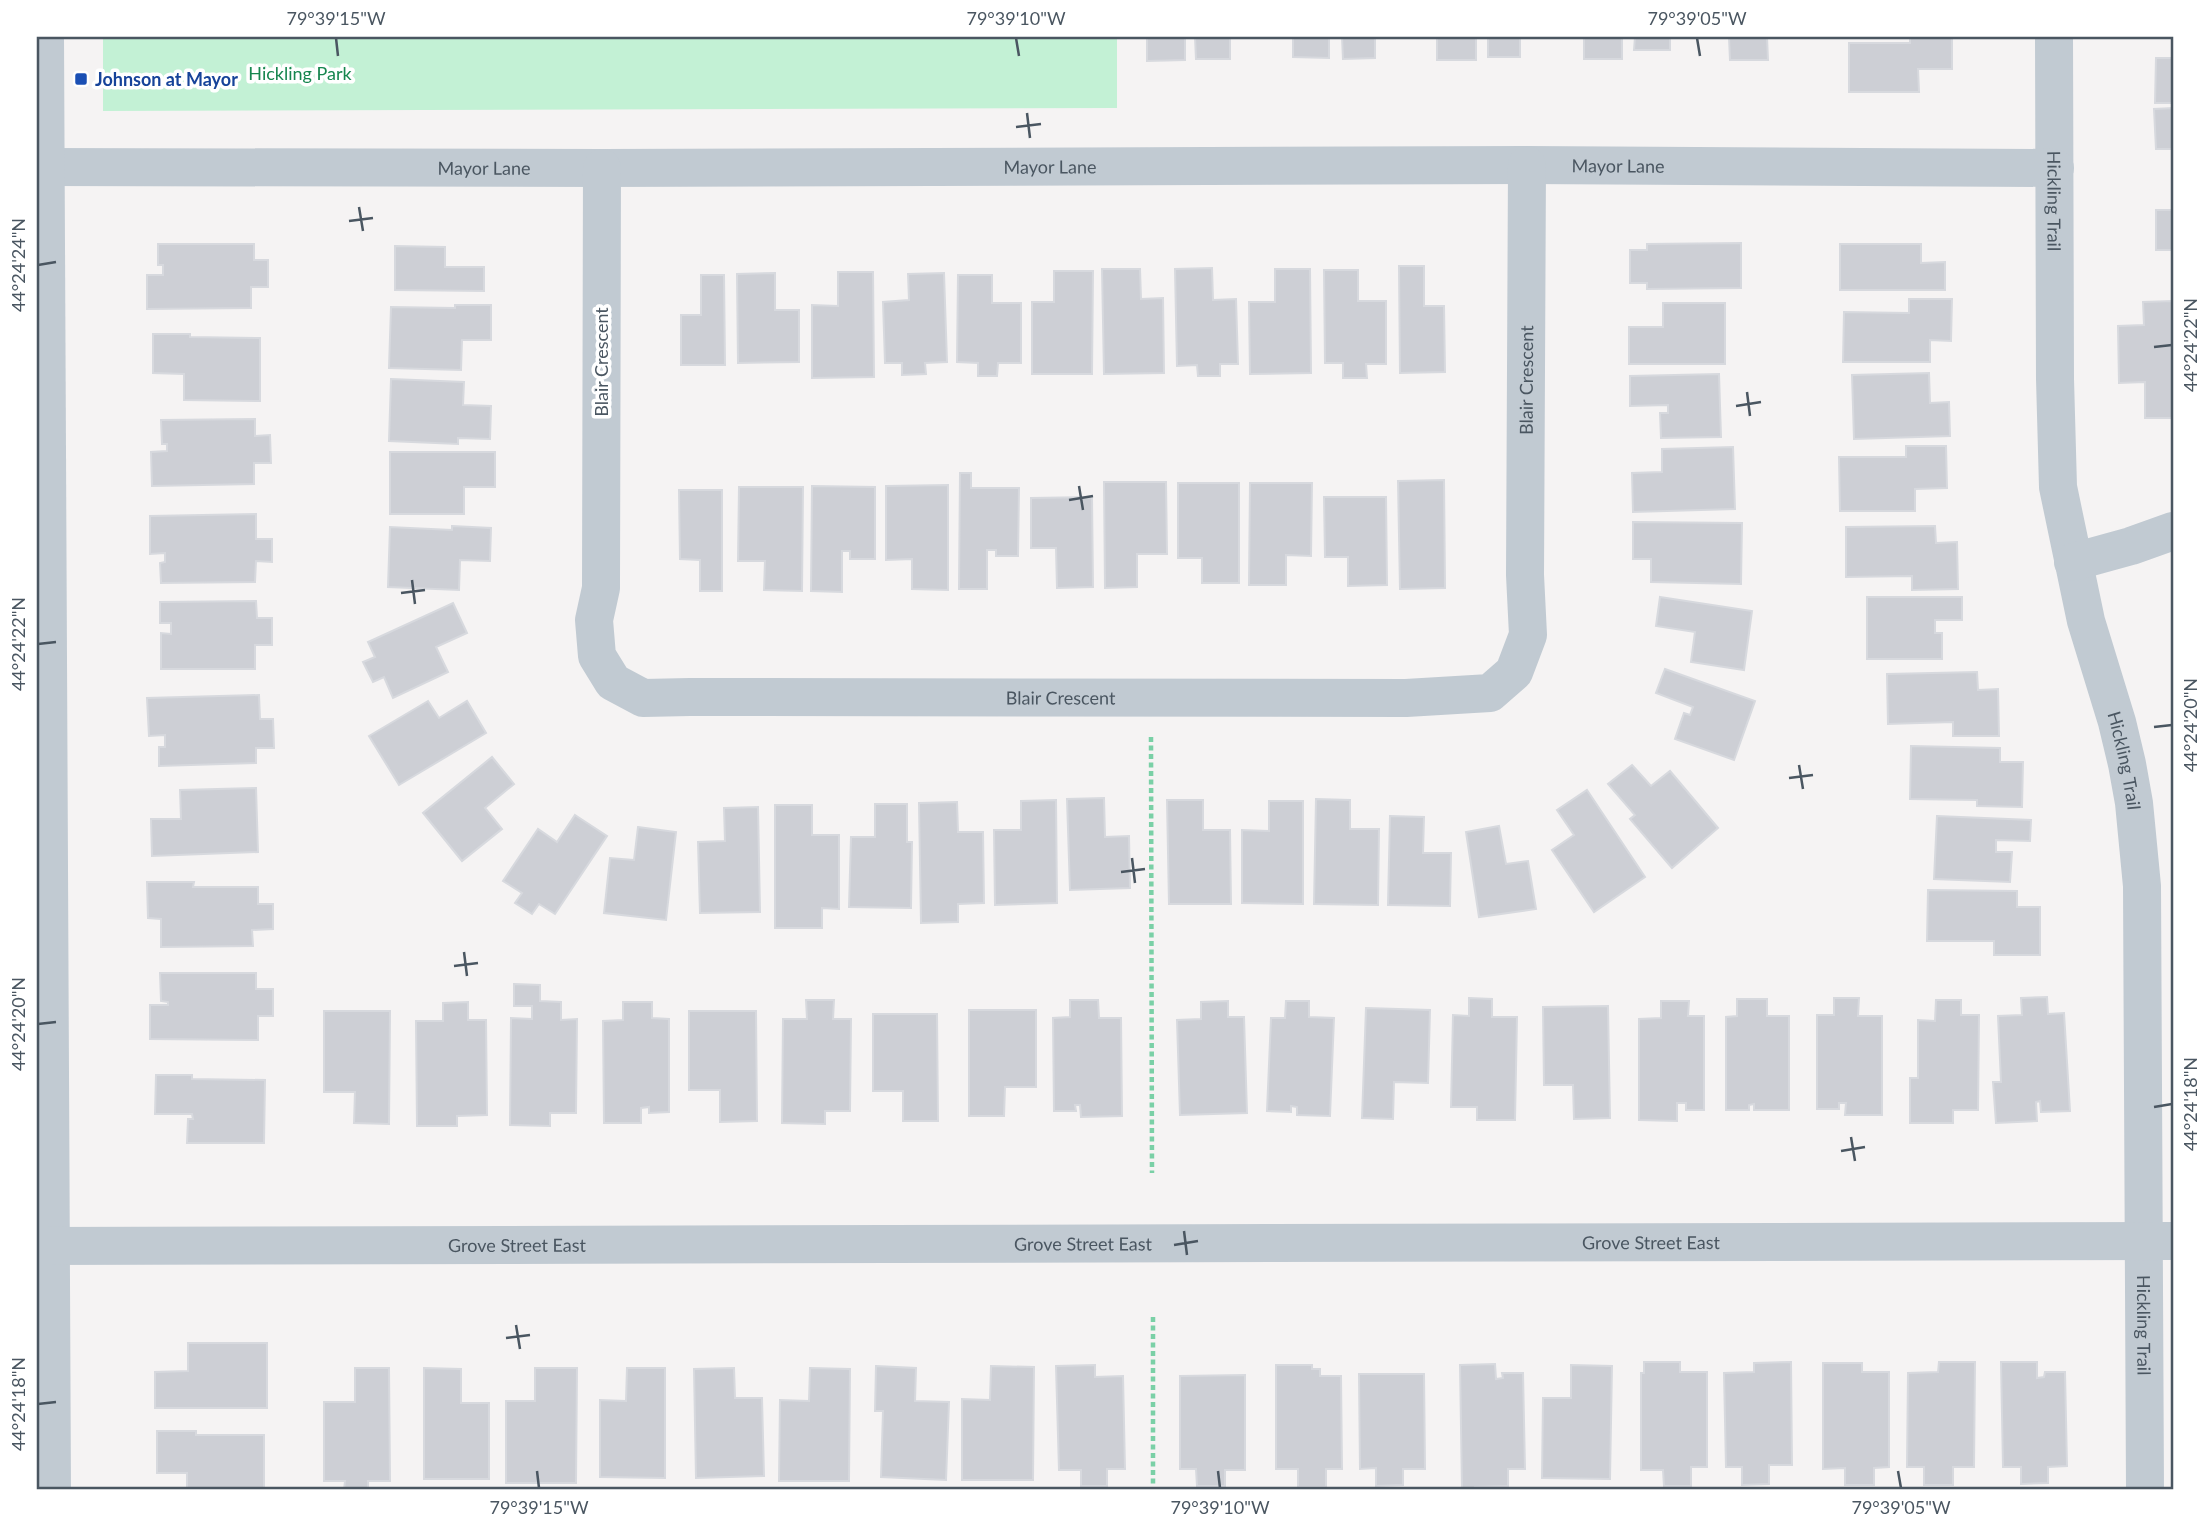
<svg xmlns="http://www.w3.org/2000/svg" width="2210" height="1527" font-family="Lato,sans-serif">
<rect width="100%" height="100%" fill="#f5f3f3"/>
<polygon fill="#c3f1d5" points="103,37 1117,37 1117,108 103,111"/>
<g fill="#cdcfd5" stroke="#d7d9de" stroke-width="2">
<polygon points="1147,37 1185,37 1185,60 1147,61"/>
<polygon points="1195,37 1230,37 1230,59 1196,59"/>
<polygon points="1293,37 1329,37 1329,58 1293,57"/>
<polygon points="1342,37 1375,37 1375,58 1343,59"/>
<rect x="1437" y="37" width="39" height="23"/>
<rect x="1488" y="37" width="32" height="20"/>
<rect x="1584" y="37" width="38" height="22"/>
<polygon points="1635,37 1670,37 1670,50 1634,50"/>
<polygon points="1729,37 1767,37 1768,60 1730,60"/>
<polygon points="1910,37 1952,37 1952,69 1918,69 1919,92 1849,92 1849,43 1910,43"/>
<polygon points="2173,37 2173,103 2155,103 2156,58 2172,58"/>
<polygon points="2173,108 2173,149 2156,149 2154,109"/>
<rect x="2156" y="210" width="17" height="40"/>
<polygon points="1741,243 1741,288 1647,289 1647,283 1630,283 1630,250 1647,250 1647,244"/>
<polygon points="158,244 254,244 254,260 268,260 268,287 251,287 251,308 147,309 147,275 163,275 163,265 158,265"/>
<polygon points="1840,244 1921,244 1921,263 1945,262 1945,290 1840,290"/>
<polygon points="395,246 445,247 445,267 484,267 484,291 395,290"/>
<polygon points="1399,266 1424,266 1424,306 1444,306 1445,372 1400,373"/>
<polygon points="1212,268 1213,300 1236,299 1238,364 1220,364 1220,376 1198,376 1197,365 1177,366 1175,269"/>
<polygon points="1102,269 1140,269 1141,299 1163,298 1164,373 1104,374"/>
<polygon points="1275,269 1310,269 1311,373 1250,374 1249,302 1275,302"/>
<polygon points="1324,270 1358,270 1358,301 1386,301 1386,364 1366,364 1367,378 1343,378 1343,363 1325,363"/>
<polygon points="1054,271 1093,271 1092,374 1032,374 1032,302 1054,302"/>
<polygon points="838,272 873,272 874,377 812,378 812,305 838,306"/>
<polygon points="775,273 775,310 799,310 799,362 738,363 737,274"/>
<polygon points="944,273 947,362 925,363 926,374 902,375 902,363 885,363 883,302 909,300 908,274"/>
<polygon points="701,275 724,275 725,365 681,365 681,315 701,315"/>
<polygon points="958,275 992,275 992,303 1021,303 1021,363 998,363 997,376 978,376 978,363 957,362"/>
<polygon points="1909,299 1952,299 1951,341 1930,340 1930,362 1843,362 1844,312 1909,313"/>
<polygon points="2173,301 2173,418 2145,418 2145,382 2119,383 2118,326 2144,325 2143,302"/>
<polygon points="1663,303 1725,303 1725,364 1629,364 1629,327 1663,327"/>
<polygon points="455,305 491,305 491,340 462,340 461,370 389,368 391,307 455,308"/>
<polygon points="153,334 190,334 190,337 260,338 260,401 184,400 184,374 153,373"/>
<polygon points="1929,373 1930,403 1949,402 1950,436 1854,439 1852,375"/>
<polygon points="1719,374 1721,437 1661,438 1660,413 1668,413 1668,405 1630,406 1630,376"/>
<polygon points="391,379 464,382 463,405 491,406 490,439 458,438 458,444 389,441"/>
<polygon points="255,419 255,436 270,435 271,463 254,463 254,484 152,486 151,452 167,451 167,444 162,444 161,420"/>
<polygon points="1906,446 1946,446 1947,488 1915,489 1915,511 1840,511 1839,457 1906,457"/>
<polygon points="1733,447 1735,509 1633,512 1632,473 1662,472 1662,449"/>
<polygon points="390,452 495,452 495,487 464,487 464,514 390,514"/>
<polygon points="960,473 971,473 971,488 1019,488 1018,556 996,556 996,550 987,550 987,589 959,589"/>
<polygon points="1444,480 1445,588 1400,589 1398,481"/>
<polygon points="1104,482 1166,482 1167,554 1137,554 1137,587 1105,588"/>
<polygon points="1178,483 1239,483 1239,583 1202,583 1202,558 1178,558"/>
<polygon points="1250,483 1312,483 1311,556 1286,555 1286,585 1249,585"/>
<polygon points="948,485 948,590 912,589 912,559 886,560 886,486"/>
<polygon points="812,486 875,487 875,559 850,559 850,551 842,551 842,592 811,591"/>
<polygon points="739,487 803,487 802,591 764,590 765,561 738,561"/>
<polygon points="679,490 722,490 722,591 700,591 700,560 680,559"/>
<polygon points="1092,497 1093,587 1057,588 1056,548 1031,548 1031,498"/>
<polygon points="1324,497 1386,497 1387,585 1348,586 1348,557 1325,557"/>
<polygon points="256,514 256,539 272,539 272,562 256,561 255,582 161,583 160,563 165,562 165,553 150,554 150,516"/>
<polygon points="1633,522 1742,523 1741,584 1651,582 1651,559 1633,559"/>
<polygon points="452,526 491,528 490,561 460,560 459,590 388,587 390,527 452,530"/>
<polygon points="1935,526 1936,543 1957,542 1958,589 1912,590 1912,576 1846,577 1846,527"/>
<polygon points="1660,597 1752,611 1744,670 1691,662 1695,632 1656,626"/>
<polygon points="1867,597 1962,597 1962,620 1935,620 1935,633 1942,633 1942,659 1867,659"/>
<polygon points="256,601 257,618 272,618 272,645 255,645 255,669 161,669 161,633 171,634 171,623 160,623 160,602"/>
<polygon points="453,603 467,633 436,647 448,672 393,698 384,677 373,682 363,662 375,657 368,642"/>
<polygon points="1665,669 1755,701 1734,760 1675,739 1684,713 1690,715 1693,707 1656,693"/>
<polygon points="1977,672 1978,690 1998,689 1999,736 1953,736 1953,722 1888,724 1887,674"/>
<polygon points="259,695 260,719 273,719 274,748 256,748 256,763 159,766 159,747 165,747 165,735 149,736 147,698"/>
<polygon points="428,701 439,718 467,701 486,733 399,785 369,736"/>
<polygon points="1911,746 2000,748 2000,762 2023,762 2022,807 1977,806 1977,800 1910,799"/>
<polygon points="492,757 514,784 485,808 502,829 462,861 423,813"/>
<polygon points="1632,765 1651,786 1670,771 1718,828 1672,868 1630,819 1635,815 1608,784"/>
<polygon points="256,788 258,852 152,856 151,819 181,819 180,790"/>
<polygon points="1587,790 1645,877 1594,912 1552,850 1574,835 1557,810"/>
<polygon points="1104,798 1105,837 1129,836 1130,888 1070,890 1067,799"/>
<polygon points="1316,799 1350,800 1350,829 1379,829 1378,905 1314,904"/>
<polygon points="1056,800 1057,903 995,905 994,830 1021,830 1021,801"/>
<polygon points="1167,800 1203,800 1203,830 1230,830 1231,904 1169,904"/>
<polygon points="1269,801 1303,801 1303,904 1242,903 1242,830 1269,831"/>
<polygon points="957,802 958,832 983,832 984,903 958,904 958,922 921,923 919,803"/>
<polygon points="875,804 907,804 907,842 912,842 911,908 849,907 851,837 875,837"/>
<polygon points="775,805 812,805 812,835 839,835 839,909 822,908 822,928 775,928"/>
<polygon points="758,807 760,912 700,913 698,842 725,841 724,808"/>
<polygon points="575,815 607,836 555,914 539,904 532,914 515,903 522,893 503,881 538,829 557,842"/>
<polygon points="1390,816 1424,817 1423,853 1451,853 1450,906 1388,905"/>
<polygon points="1937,816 2031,820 2030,841 1996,840 1996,852 2012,852 2010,882 1934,879"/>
<polygon points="1499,826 1506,864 1528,861 1536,909 1479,917 1466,832"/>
<polygon points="638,827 676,832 666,920 604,913 610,858 634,860"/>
<polygon points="147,882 194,882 193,887 258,887 258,904 273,904 273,929 252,930 253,946 161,947 161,919 148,918"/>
<polygon points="1928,890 2017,891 2017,907 2040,907 2040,955 1994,955 1994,941 1927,941"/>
<polygon points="160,973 256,973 256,989 273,989 273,1016 258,1016 258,1040 150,1039 150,1005 168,1005 168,1002 161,1001"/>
<polygon points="514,984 540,985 540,1001 561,1002 561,1020 577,1019 576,1113 550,1113 550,1126 510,1125 511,1018 532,1019 532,1006 514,1006"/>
<polygon points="2047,997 2048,1014 2064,1013 2070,1111 2041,1112 2040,1101 2036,1102 2037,1121 1996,1123 1993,1082 2001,1082 1998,1016 2022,1015 2021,998"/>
<polygon points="1469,998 1492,999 1492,1017 1517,1017 1515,1120 1477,1120 1477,1107 1451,1107 1453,1015 1469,1016"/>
<polygon points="1834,998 1859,998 1858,1016 1882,1016 1882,1115 1845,1115 1846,1103 1839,1103 1839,1109 1817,1109 1817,1015 1834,1015"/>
<polygon points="1737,999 1767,999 1767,1016 1789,1016 1789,1110 1754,1110 1754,1104 1749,1105 1749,1110 1726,1110 1726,1017 1737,1016"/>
<polygon points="806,1000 834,1000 833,1019 851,1019 850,1111 825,1111 825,1124 782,1123 783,1019 807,1019"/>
<polygon points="1070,1000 1098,1000 1099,1018 1121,1018 1122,1116 1081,1117 1080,1105 1075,1105 1076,1111 1054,1111 1053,1018 1070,1017"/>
<polygon points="1936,1000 1961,1000 1961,1015 1979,1015 1978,1110 1953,1110 1953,1123 1910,1123 1910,1078 1918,1078 1918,1020 1935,1021"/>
<polygon points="1228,1001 1228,1017 1244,1017 1247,1113 1180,1115 1177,1020 1201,1019 1201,1002"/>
<polygon points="1286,1001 1309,1001 1309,1017 1334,1018 1330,1116 1297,1115 1297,1107 1291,1106 1291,1112 1267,1111 1271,1018 1285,1018"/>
<polygon points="1661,1001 1689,1001 1688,1016 1704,1016 1704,1110 1686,1110 1686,1103 1677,1103 1677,1121 1639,1120 1639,1019 1661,1018"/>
<polygon points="468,1002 468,1020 486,1020 487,1115 457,1116 457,1126 417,1126 416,1021 443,1021 443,1003"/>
<polygon points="623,1002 652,1002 652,1018 669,1019 669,1112 649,1113 649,1107 641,1108 641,1123 604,1123 603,1021 623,1020"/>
<polygon points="1608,1006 1610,1118 1574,1119 1573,1085 1544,1085 1543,1007"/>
<polygon points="1366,1008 1430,1010 1428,1083 1394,1082 1393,1119 1362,1118"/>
<polygon points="969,1010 1036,1010 1036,1087 1005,1087 1004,1116 969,1116"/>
<polygon points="324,1011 390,1011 389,1124 354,1123 355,1092 324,1092"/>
<polygon points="689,1011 756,1011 757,1121 720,1122 720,1090 689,1090"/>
<polygon points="873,1014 937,1014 938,1121 903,1121 903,1091 873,1091"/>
<polygon points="156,1075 192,1075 192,1079 265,1080 264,1143 187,1143 188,1119 193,1119 192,1114 155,1114"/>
<polygon points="188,1343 267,1343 267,1408 155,1408 155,1372 188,1371"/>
<polygon points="1644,1362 1680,1362 1680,1372 1707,1372 1707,1467 1691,1467 1691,1486 1664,1486 1663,1470 1641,1470 1641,1373 1644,1373"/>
<polygon points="1791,1362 1792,1465 1769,1465 1769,1484 1742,1485 1742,1467 1726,1467 1724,1373 1754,1372 1754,1363"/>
<polygon points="1939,1362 1975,1362 1974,1467 1953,1467 1953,1485 1924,1485 1924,1467 1907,1467 1908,1373 1938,1372"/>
<polygon points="2001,1362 2037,1362 2037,1378 2044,1377 2045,1372 2065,1372 2067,1466 2048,1467 2048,1483 2021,1484 2021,1467 2003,1467"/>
<polygon points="1823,1363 1862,1363 1862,1372 1889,1372 1889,1467 1874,1468 1874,1485 1845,1485 1845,1468 1823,1469"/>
<polygon points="1495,1364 1496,1379 1503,1378 1502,1373 1523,1373 1525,1469 1508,1469 1508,1486 1475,1487 1475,1490 1462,1490 1460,1365"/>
<polygon points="1095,1365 1095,1377 1123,1376 1125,1469 1107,1469 1107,1486 1081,1486 1081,1470 1059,1470 1056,1366"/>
<polygon points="1276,1365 1312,1365 1312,1369 1320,1369 1320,1376 1341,1376 1342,1469 1326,1469 1326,1487 1298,1487 1298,1469 1276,1469"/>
<polygon points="1571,1365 1612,1366 1610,1479 1542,1478 1543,1398 1571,1398"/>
<polygon points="876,1366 916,1368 915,1401 949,1402 946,1480 881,1477 883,1411 875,1411"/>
<polygon points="991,1366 1034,1367 1033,1480 962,1480 962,1399 990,1400"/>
<polygon points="355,1368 389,1368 390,1481 368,1481 368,1490 344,1490 345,1481 324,1481 324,1402 355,1402"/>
<polygon points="424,1368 461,1369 461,1403 489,1403 489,1479 424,1479"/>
<polygon points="535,1368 577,1368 576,1483 506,1483 506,1401 535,1401"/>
<polygon points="627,1368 665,1368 665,1478 600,1477 600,1400 626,1401"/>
<polygon points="734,1368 735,1398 762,1398 764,1476 696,1478 694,1369"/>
<polygon points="810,1368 850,1369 849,1481 779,1481 780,1400 809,1401"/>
<polygon points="1359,1374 1424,1374 1425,1469 1403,1469 1403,1485 1376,1486 1376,1468 1360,1469"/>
<polygon points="1245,1375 1245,1470 1225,1470 1225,1486 1197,1486 1196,1469 1180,1469 1180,1376"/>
<polygon points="157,1431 196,1431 196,1435 264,1435 264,1490 187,1490 187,1473 157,1473"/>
</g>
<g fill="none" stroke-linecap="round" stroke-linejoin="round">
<g stroke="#7ad0a6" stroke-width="4.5" stroke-dasharray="5 3.5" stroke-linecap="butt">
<polyline points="1151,737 1152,1173"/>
<polyline points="1153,1317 1153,1490"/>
</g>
<g stroke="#c1cad2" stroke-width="38">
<path id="s1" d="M2054,37l1,342 3,108 28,134 31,101 10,42 7,39 8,83 3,604"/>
<path id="s2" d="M46,167l556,1 925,-3 528,3"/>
<path id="s3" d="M602,168l-1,420 -7,32 3,36 16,26 30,16 47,-1 716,1 84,-5 24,-21 14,-37 -3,-60 2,-410"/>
<polyline points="2073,562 2131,546 2173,531"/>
</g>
<g stroke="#c1cad2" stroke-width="38">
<polyline points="45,37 52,1490"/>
<path id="s4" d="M37,1246l2136,-5"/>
</g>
</g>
<path fill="none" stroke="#4a5661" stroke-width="2.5" d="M336,38l2,18M1016,38l3,18M1697,38l3,18M1027,113l3,25M1016,127l25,-3M359,207l4,24M349,221l24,-3M38,265l18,-3M2154,347l18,-2M1747,392l3,24M1736,406l25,-4M1079,486l4,24M1069,500l24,-4M412,580l3,24M401,593l24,-3M38,644l18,-2M2154,727l18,-2M1799,765l4,24M1789,778l24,-3M1132,858l3,25M1121,872l24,-3M464,952l3,24M454,966l24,-3M38,1024l18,-2M2154,1107l18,-3M1851,1137l4,24M1841,1151l24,-4M1184,1231l3,24M1174,1245l24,-4M516,1325l4,24M506,1338l24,-3M38,1404l18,-2M537,1471l2,17M1218,1471l2,17M1898,1471l3,17"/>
<rect fill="#1a4fb4" stroke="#fff" stroke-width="2.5" x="74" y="72" width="14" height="14" rx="3.5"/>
<g text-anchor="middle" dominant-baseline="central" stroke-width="7" stroke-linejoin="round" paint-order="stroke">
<g font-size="18" fill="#17864f" stroke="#fff">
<text x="300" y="73">Hickling Park</text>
</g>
<g font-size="18" font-weight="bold" fill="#164399" stroke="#fff" text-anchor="start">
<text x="95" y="79">Johnson at Mayor</text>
</g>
<g font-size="18" fill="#4a5661" stroke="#fff">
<text stroke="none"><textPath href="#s2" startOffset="1572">Mayor Lane</textPath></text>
<text stroke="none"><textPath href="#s2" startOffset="1004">Mayor Lane</textPath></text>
<text stroke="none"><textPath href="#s2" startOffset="438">Mayor Lane</textPath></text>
<text stroke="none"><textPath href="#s1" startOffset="164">Hickling Trail</textPath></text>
<text transform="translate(601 362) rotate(-90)">Blair Crescent</text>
<text stroke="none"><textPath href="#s3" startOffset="1727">Blair Crescent</textPath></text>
<text stroke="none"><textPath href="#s3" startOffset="971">Blair Crescent</textPath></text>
<text stroke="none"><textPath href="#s1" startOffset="732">Hickling Trail</textPath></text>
<text stroke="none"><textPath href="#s4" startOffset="1614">Grove Street East</textPath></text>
<text stroke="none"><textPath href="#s4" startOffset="1046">Grove Street East</textPath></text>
<text stroke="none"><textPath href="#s4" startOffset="480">Grove Street East</textPath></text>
<text stroke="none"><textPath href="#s1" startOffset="1298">Hickling Trail</textPath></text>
</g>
</g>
<rect width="2210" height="1527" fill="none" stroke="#ffffff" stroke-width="77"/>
<rect x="38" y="38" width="2134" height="1450" fill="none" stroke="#4a5661" stroke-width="2.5"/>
<g font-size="18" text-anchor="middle" fill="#4a5661">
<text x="336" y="25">79°39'15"W</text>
<text x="1016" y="25">79°39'10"W</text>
<text x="1697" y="25">79°39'05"W</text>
<text transform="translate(19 265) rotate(-90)" y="6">44°24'24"N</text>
<text transform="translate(2191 345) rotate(-90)" y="6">44°24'22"N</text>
<text transform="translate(19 644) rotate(-90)" y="6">44°24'22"N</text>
<text transform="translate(2191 725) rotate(-90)" y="6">44°24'20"N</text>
<text transform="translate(19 1024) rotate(-90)" y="6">44°24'20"N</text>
<text transform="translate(2191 1104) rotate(-90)" y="6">44°24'18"N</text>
<text transform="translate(19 1404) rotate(-90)" y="6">44°24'18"N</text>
<text x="539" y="1514">79°39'15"W</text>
<text x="1220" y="1514">79°39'10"W</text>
<text x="1901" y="1514">79°39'05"W</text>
</g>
</svg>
